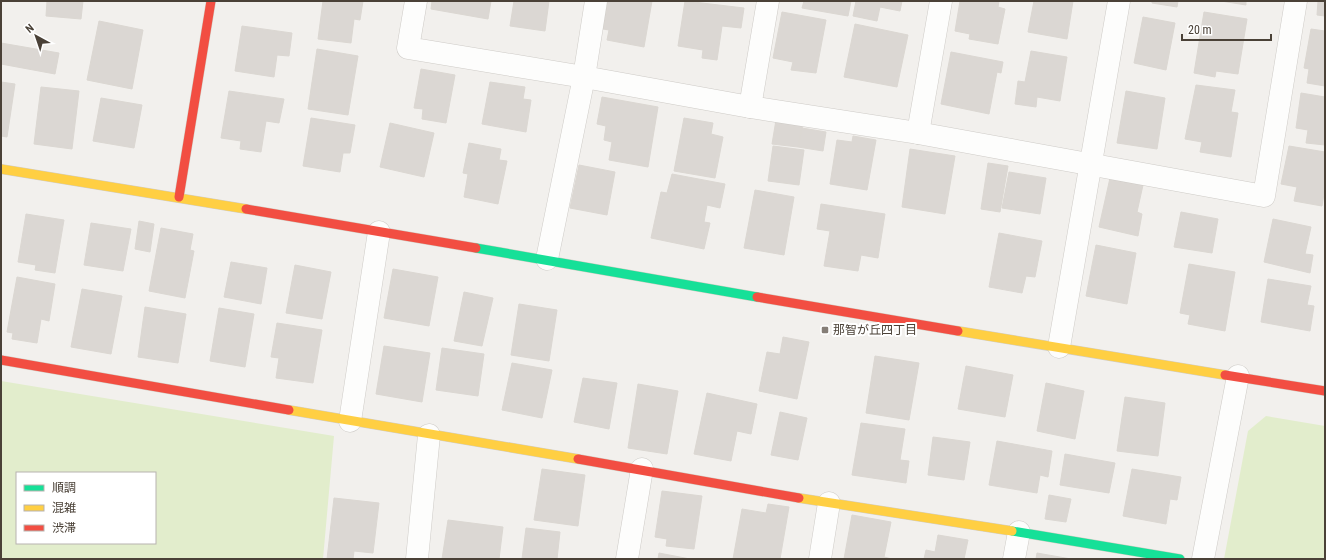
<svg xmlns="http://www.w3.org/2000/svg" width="1326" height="560" font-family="'Roboto Condensed','Noto Sans JP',sans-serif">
<rect width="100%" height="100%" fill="#f2f0ed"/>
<g fill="#e2edcc" fill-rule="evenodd">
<path d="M1,381l333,55 -11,123h-322zM17,473h138v70h-138z"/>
<polygon points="1266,416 1325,426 1325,559 1224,559 1248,431"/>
</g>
<g fill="#dbd7d3" stroke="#dbd7d2">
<polygon points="47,1 83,1 81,19 46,16"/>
<polygon points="323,1 363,1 360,20 354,19 351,43 318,39"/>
<polygon points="432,1 491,1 488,19 431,9"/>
<polygon points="514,1 549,1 545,31 510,26"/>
<polygon points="608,1 652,1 644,47 607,40 609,30 603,29"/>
<polygon points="685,1 744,8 741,28 722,26 717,60 702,58 703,50 678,46"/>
<polygon points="804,1 851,1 848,16 802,8"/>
<polygon points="856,1 902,1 900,11 880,7 877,21 853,16"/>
<polygon points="960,1 999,1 998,7 1005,9 998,44 969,39 970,34 955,31"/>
<polygon points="1034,1 1073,1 1067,39 1028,32"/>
<polygon points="1152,1 1178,1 1177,7 1152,3"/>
<polygon points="1221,1 1246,1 1246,5"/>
<polygon points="1318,1 1325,1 1325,16 1317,15"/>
<polygon points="782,12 826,20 816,73 791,70 793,62 773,58"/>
<polygon points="1204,12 1247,19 1238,74 1216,71 1215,77 1194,73"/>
<polygon points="1143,17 1175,23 1166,70 1134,63"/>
<polygon points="99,21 143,30 132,89 87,80"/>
<polygon points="855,24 908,35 897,87 844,77"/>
<polygon points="242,26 292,33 289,56 277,55 274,77 235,71"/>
<polygon points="1311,29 1325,31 1325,86 1307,83 1309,69 1304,68"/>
<polygon points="1,43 59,53 55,74 1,64"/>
<polygon points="317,49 358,56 348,115 308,109"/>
<polygon points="1031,51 1067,57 1060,101 1037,97 1036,107 1015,104 1018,81 1025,82"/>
<polygon points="951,52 1003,62 1001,73 997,72 989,114 941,104"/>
<polygon points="421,69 455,75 446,123 422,119 423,109 414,108"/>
<polygon points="1,82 15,84 7,137 1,136"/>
<polygon points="490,82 525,87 523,99 531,100 526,132 482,124"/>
<polygon points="1196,85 1235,90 1231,112 1238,113 1231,157 1200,152 1202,142 1185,139"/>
<polygon points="41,87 79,91 72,149 34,144"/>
<polygon points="229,91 284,99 279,123 266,121 261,152 240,149 241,141 221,138"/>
<polygon points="1126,91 1165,98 1157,149 1117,143"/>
<polygon points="1301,93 1325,97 1325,145 1306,143 1308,130 1296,128"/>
<polygon points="602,97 658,107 648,167 609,160 612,142 604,140 606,126 597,124"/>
<polygon points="101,98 142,105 134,148 93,141"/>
<polygon points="311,118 355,125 350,153 343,153 340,172 303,166"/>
<polygon points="684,118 713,123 711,134 723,137 715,178 674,171"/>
<polygon points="776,120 803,124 798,147 772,144"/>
<polygon points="390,123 434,133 424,177 380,167"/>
<polygon points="802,128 826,132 823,151 798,147"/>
<polygon points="853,136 876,140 867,190 830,184 837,140 852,142"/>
<polygon points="469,143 501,149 499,160 507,161 498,204 464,197 468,174 463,173"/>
<polygon points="773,146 804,150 799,185 768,181"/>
<polygon points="1289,146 1325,152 1325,188 1322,206 1294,201 1297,187 1281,184"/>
<polygon points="910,149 955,156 945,214 902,207"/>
<polygon points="988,163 1008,166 1000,212 981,209"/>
<polygon points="579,165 615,172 607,215 570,208"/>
<polygon points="1009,172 1046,178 1040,214 1002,208"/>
<polygon points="672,174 725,184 720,208 707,205 704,222 710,223 704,249 651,238 661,192 667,193"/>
<polygon points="1110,178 1143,185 1137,212 1142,214 1138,236 1099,227"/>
<polygon points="755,190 794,197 784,255 744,248"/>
<polygon points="821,204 885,214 878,258 861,255 858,271 824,266 830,231 817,229"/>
<polygon points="1181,212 1218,219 1212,253 1174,247"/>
<polygon points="26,214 64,220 55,273 35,270 36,265 18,262"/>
<polygon points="1273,219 1311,227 1305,254 1313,255 1310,273 1264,262"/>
<polygon points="139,221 154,224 150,252 135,249"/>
<polygon points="91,223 131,229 123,271 84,265"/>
<polygon points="161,228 193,234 190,250 194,251 185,298 149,291"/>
<polygon points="999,233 1042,241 1035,277 1026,276 1022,293 989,287"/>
<polygon points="1096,245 1136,253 1127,304 1086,296"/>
<polygon points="231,262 267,268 261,304 224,297"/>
<polygon points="1189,264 1235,272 1225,331 1188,324 1190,315 1180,313"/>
<polygon points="295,265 331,272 322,319 286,313"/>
<polygon points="393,269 438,277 429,326 384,318"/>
<polygon points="17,277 55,284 49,321 41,319 37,343 12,339 13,333 7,332"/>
<polygon points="1268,279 1311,286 1307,305 1314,306 1310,331 1261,322"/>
<polygon points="82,289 122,296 111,354 71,347"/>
<polygon points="464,292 493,298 482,346 454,341"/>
<polygon points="519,304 557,310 549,361 511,355"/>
<polygon points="145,307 186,314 178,363 138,357"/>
<polygon points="219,308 254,314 245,367 210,361"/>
<polygon points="277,323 322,330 313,383 276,378 279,358 271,357"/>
<polygon points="783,337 809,342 797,399 759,391 767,352 780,354"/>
<polygon points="384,346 430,353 422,402 376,394"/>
<polygon points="442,348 484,354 478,396 436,390"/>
<polygon points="875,356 919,363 909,420 866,413"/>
<polygon points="512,363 552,370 542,418 502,410"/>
<polygon points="966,366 1013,375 1005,417 958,409"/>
<polygon points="583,378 617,383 609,429 574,422"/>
<polygon points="1046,383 1084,391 1075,439 1037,431"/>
<polygon points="638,384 678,391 667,454 628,448"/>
<polygon points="707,393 757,404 751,434 737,431 731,461 694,454"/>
<polygon points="1125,397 1165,403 1158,456 1117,451"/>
<polygon points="780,412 807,418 798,460 771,455"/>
<polygon points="861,423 905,429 900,460 909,461 906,483 852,475"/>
<polygon points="933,437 970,442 964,480 928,475"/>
<polygon points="997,441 1052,451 1048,477 1040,475 1037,493 989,485"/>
<polygon points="1065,454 1115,463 1109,493 1060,485"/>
<polygon points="542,469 585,475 578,526 534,520"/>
<polygon points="1132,469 1181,477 1177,500 1170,499 1166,524 1123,516"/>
<polygon points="662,491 702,496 694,549 666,546 667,539 655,537"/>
<polygon points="1049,495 1071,499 1066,522 1045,519"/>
<polygon points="334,498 379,503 373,553 354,551 353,559 327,559"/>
<polygon points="768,504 789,507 780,559 733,559 742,509 766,513"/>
<polygon points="852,515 891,522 884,557 892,559 844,559"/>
<polygon points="448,520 503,527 499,559 442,559"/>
<polygon points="526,528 560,532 557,559 522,559"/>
<polygon points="938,535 968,540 964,559 924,559 926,550 935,552"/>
<polygon points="659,553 690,559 658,559"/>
<polygon points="1037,553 1071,559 1036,559"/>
</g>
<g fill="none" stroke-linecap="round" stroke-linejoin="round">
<defs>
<g id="street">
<polyline points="416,1 408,48 584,77 750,107 918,133 1264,196 1296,1"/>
<polyline points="750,107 768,1"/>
<polyline points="918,133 941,1"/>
<polyline points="547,259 584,77 596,1"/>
<polyline points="1059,347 1119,1"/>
<polyline points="350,421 379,232"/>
<polyline points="417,559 429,435"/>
<polyline points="627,559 642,469"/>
<polyline points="820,559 829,503"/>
<polyline points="1014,559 1019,532"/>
<polyline points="1203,559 1238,376"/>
</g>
<g id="fast">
<polyline points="476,248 757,297"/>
<polyline points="1012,531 1180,559"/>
</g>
<g id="slow">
<polyline points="1,169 246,209"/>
<polyline points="958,331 1225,375"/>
<polyline points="289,410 578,459"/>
<polyline points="799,498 1012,531"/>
</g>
<g id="jam">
<polyline points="179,197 211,1"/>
<polyline points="246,209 476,248"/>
<polyline points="757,297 958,331"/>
<polyline points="1,360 289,410"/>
<polyline points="1225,375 1325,391"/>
<polyline points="578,459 799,498"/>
</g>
</defs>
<use href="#street" stroke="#cecbc7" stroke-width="23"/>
<use href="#fast" stroke="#d2cdc3" stroke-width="10"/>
<use href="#slow" stroke="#d2cdc3" stroke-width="10"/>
<use href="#jam" stroke="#d2cdc3" stroke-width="10"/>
<use href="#street" stroke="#fdfdfc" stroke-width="22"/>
<use href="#fast" stroke="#16e098" stroke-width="9"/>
<use href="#slow" stroke="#ffcf43" stroke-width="9"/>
<use href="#jam" stroke="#f24e42" stroke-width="9"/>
</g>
<rect fill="#857e77" stroke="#fff" stroke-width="1.5" x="821" y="326" width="8" height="8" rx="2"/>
<g text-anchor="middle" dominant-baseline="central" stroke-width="4" stroke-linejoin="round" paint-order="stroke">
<g font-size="12" fill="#4a4137" stroke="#fff" text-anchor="start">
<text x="833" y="330">那智が丘四丁目</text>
</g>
</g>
<rect width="1326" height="560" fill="none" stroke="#4a4137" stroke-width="4"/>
<rect x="16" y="472" width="140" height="72" fill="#ffffff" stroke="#b7b3af"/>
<rect x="24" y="485" width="20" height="6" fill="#16e098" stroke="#b7b3af"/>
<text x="52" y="492" font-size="12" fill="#4a4137">順調</text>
<rect x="24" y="505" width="20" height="6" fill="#ffcf43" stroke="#b7b3af"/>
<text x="52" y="512" font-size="12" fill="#4a4137">混雑</text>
<rect x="24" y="525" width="20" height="6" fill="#f24e42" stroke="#b7b3af"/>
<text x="52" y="532" font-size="12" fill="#4a4137">渋滞</text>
<g transform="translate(36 36) rotate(320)" stroke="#ffffff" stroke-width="3" paint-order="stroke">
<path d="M0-3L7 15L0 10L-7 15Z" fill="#4a4137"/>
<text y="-6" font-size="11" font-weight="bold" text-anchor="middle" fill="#4a4137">N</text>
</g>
<path d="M1182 34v6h89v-6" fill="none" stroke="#4a4137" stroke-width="2"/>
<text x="1188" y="34" font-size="12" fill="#4a4137" stroke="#ffffff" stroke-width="3" paint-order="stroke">20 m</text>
</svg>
